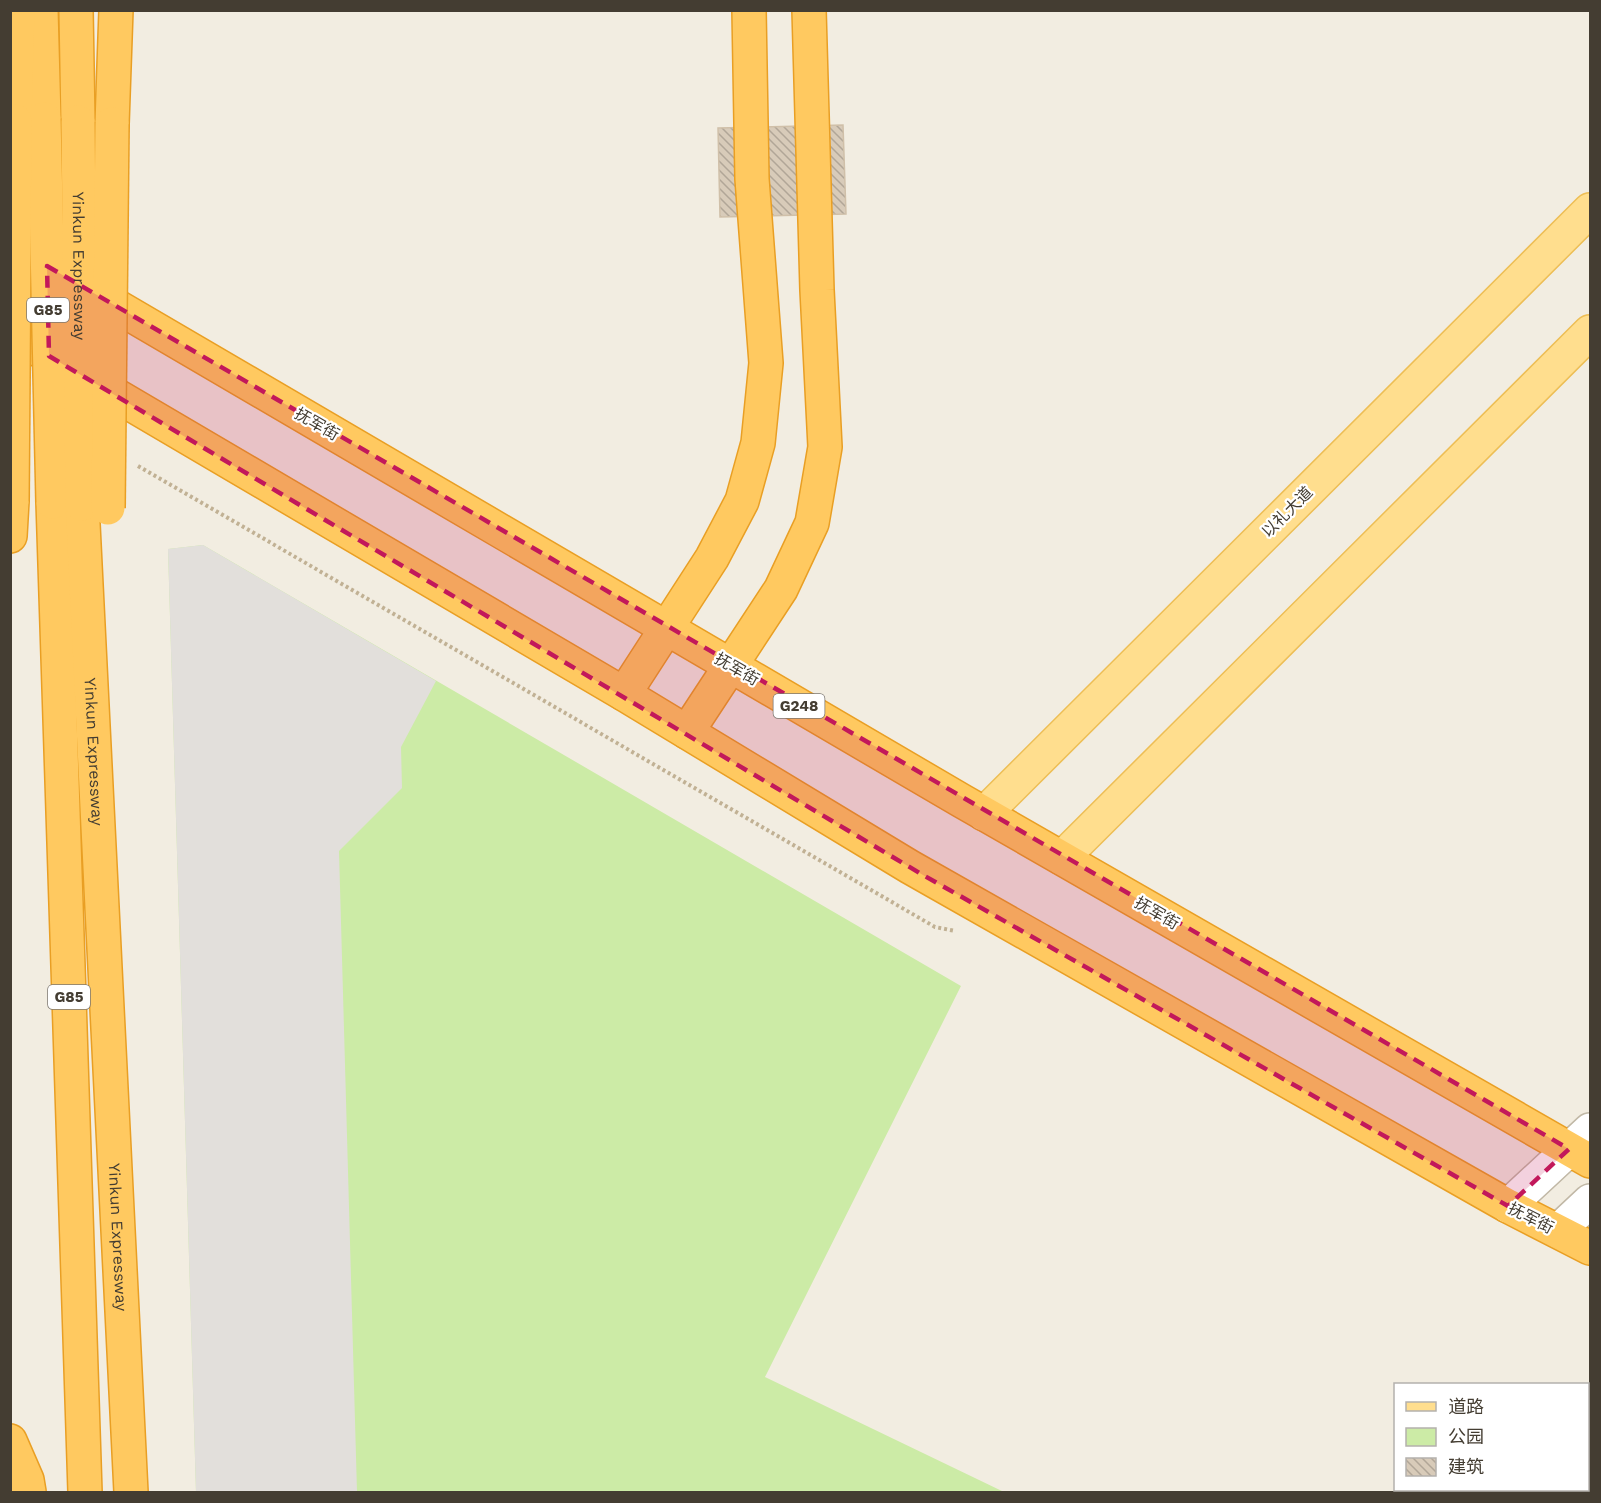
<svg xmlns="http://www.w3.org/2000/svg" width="1601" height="1503" font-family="'Work Sans','Noto Sans SC',sans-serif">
<defs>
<pattern id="building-back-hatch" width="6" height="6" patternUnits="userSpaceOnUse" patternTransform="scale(1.5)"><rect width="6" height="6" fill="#d8cbb9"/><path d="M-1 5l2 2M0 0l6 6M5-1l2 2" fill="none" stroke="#b1a697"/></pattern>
</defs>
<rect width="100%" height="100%" fill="#f2ede1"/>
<polygon fill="#cceba6" points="203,545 961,986 765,1377 1004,1492 196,1492 168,549"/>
<polygon fill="#e2dfdb" points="203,545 436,681 401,747 402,788 339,851 357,1492 196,1492 168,549"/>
<polygon fill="url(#building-back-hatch)" stroke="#d0c0a9" stroke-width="1.5" points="843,125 846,214 720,217 718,128"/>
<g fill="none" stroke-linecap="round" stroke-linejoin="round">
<defs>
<g id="minor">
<polyline points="1508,1206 1590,1130"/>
<polyline points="1558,1231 1590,1201"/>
</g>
<g id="major">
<polyline points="984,814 1590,210"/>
<polyline points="1062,858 1590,332"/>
<polyline points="1588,1472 1590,1473"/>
<polyline points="1436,1492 1447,1490"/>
</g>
<g id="highway">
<polyline points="41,10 44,119"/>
<polyline points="76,10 78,122"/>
<polyline points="15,121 18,10"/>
<polyline points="112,124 116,10"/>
<polyline points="87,289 962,801 1590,1161"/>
<polyline points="10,333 624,694 910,867 1508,1206 1590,1248"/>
<polyline points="53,502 85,1492"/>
<path id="s1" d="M82,504l49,988"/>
<polyline points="10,536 12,501"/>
<polyline points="624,694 712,558 742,501 758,443 766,363 752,179 749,10"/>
<polyline points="687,732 781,589 812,523 825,447 817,290 809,10"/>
<polyline points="10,1441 27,1480 29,1492"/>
</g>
</defs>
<use href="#minor" stroke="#c1b8a6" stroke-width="36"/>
<use href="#major" stroke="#edbe55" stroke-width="36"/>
<use href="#highway" stroke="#e99f24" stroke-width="36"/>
<polyline stroke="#c1b194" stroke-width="4" stroke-dasharray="3 3" stroke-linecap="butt" points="138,466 935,927 955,931"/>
<use href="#minor" stroke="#fff" stroke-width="33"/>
<use href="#major" stroke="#ffde8e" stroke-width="33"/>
<use href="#highway" stroke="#ffc960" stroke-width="33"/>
<defs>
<g id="highway-bridge">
<polyline points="44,119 53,502"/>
<path id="s2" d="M78,122l4,382"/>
<polyline points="12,501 15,121"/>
<polyline points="108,508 112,124"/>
</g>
</defs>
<use href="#highway-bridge" stroke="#e99f24" stroke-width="36" stroke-linecap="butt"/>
<use href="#highway-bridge" stroke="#ffc960" stroke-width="33"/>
</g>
<path fill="#c2185b" fill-opacity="0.2" stroke="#c2185b" stroke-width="4.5" stroke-dasharray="12 8" stroke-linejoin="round" d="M47,266l1522,883 -61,57 -585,-331 -874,-519z"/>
<g text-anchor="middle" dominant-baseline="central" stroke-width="4.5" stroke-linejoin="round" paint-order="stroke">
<g fill="#fff" stroke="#7c7770" stroke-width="1.5">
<rect x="27" y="298" width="42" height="24" rx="4.5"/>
<rect x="773.5" y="694" width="51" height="24" rx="4.5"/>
<rect x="48" y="985" width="42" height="24" rx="4.5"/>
</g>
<g font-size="15" font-weight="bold" fill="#443d32">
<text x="48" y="310">G85</text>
<text x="799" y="706">G248</text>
<text x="69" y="997">G85</text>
</g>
<g font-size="16" fill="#443d32" stroke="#fff">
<text stroke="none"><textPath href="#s2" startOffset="144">Yinkun Expressway</textPath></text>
<text transform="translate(317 424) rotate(30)">抚军街</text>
<text transform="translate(1287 512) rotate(-45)">以礼大道</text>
<text transform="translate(737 669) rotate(30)">抚军街</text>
<text stroke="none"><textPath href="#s1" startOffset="248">Yinkun Expressway</textPath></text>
<text transform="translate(1157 913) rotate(30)">抚军街</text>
<text transform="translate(1531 1218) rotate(27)">抚军街</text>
<text stroke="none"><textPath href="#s1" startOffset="734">Yinkun Expressway</textPath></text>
</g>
</g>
<rect width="1601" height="1503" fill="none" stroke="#443d32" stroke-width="24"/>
<rect x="1394" y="1383" width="195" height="108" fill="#ffffff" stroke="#b4b1ad" stroke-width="1.5"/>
<rect x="1406" y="1402" width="30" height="9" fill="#ffde8e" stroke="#b4b1ad" stroke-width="1.5"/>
<text x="1448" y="1413" font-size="18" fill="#443d32">道路</text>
<rect x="1406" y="1428" width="30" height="18" fill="#cceba6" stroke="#b4b1ad" stroke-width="1.5"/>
<text x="1448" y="1443" font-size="18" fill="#443d32">公园</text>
<rect x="1406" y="1458" width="30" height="18" fill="url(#building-back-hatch)" stroke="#b4b1ad" stroke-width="1.5"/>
<text x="1448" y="1473" font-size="18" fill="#443d32">建筑</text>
</svg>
